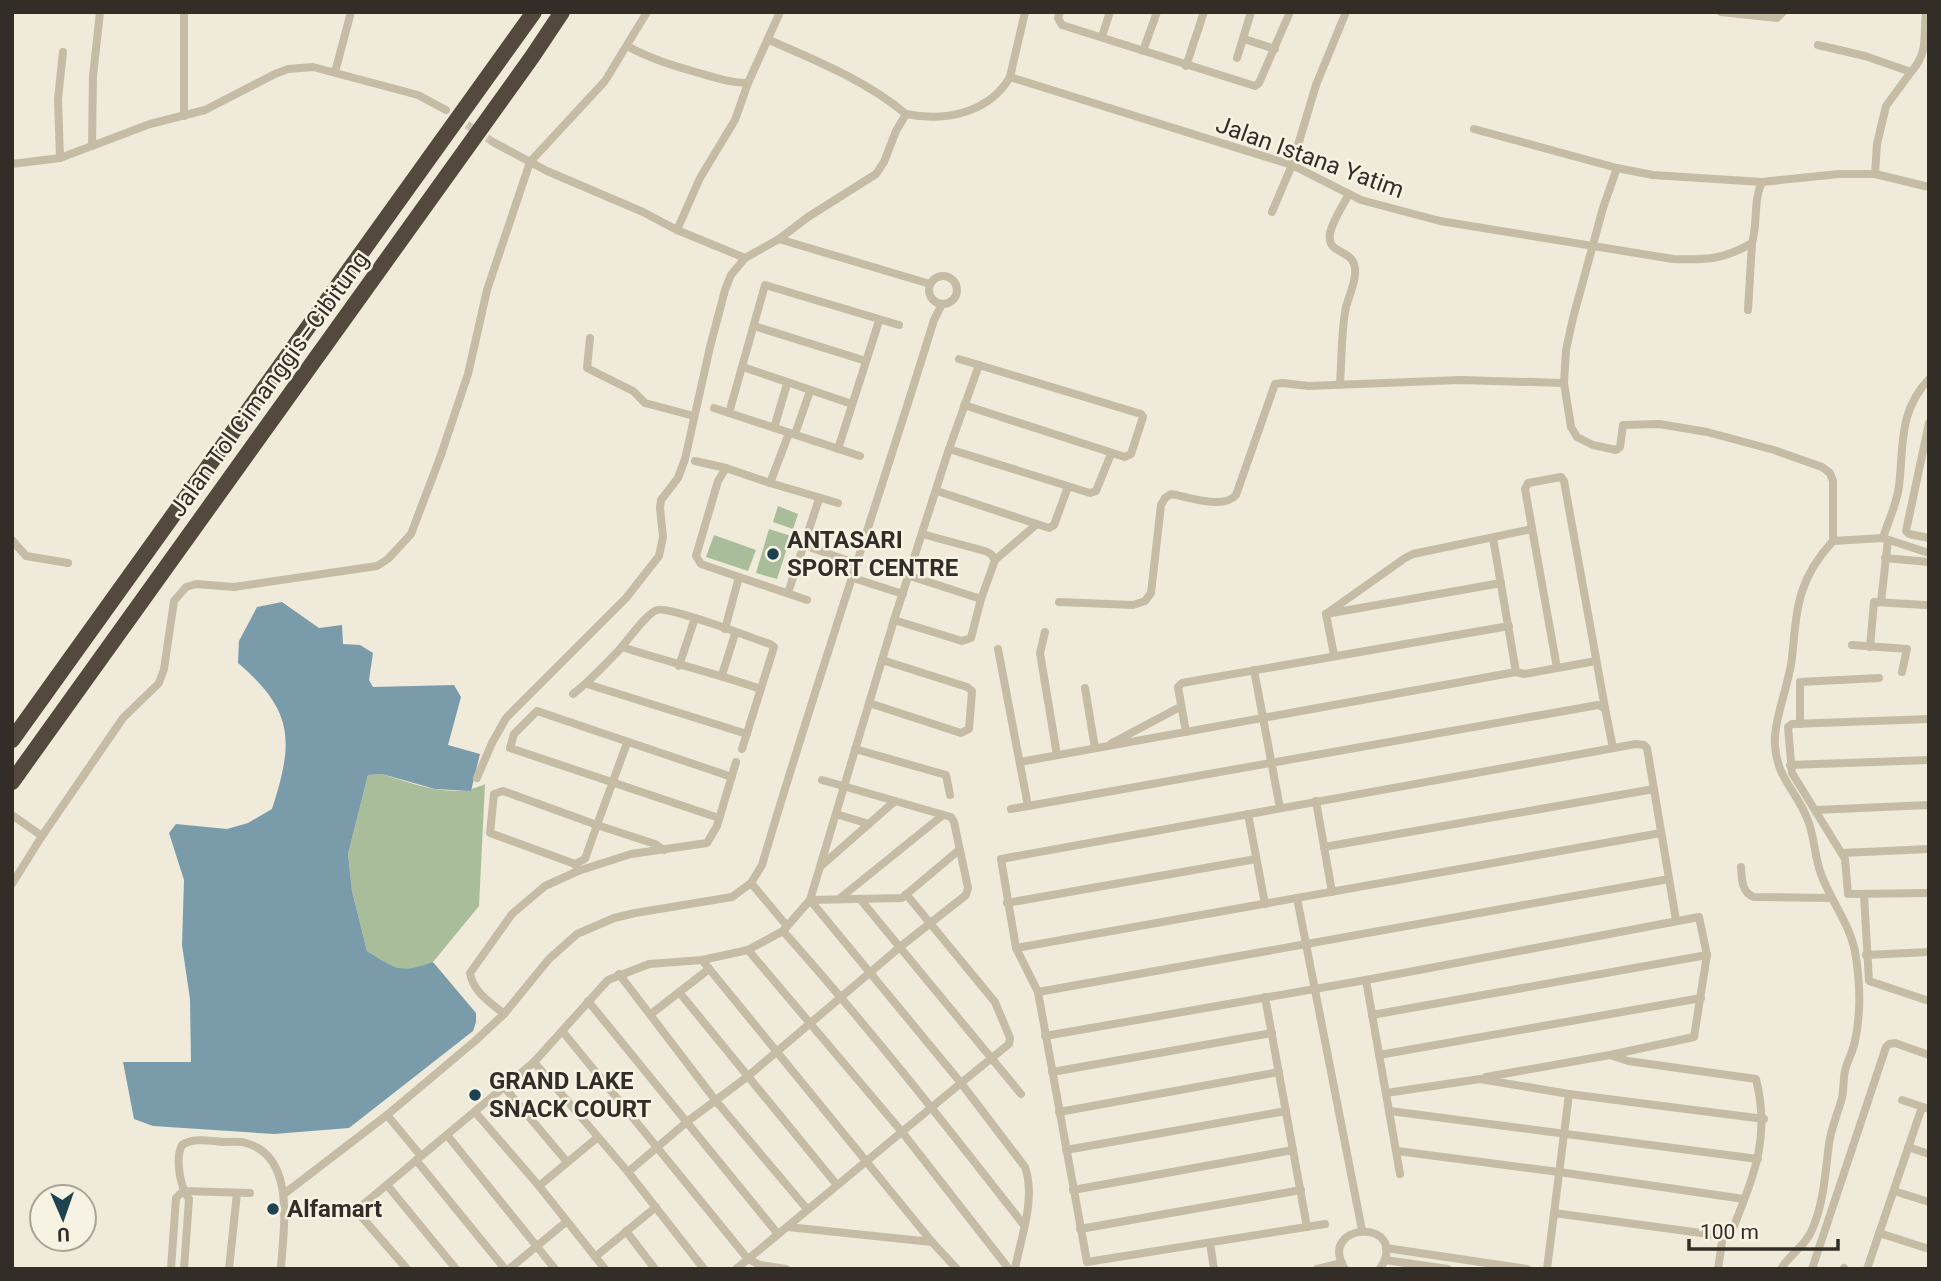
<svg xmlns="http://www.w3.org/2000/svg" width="1941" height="1281" font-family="Roboto,sans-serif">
<rect width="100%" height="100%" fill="#efead9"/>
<g fill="#a9bd9a">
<polygon points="778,506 798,514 793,529 773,522"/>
<polygon points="769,529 791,536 777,579 756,573"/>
<polygon points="714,535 756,550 748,571 706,557"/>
<path d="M382,774c32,10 71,26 103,10l-6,122 -46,56 -13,5 -23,3 -30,-19 -15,-60 -4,-37 20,-79z"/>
</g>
<path fill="#7a9caa" d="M282,602l37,26 23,-3 1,19 17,1 13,8 -4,27 4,7 81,-2 7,12 -13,48 32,9 -9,37 -36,-2 -53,-15 -14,1 -20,79 4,37 15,60c29,18 31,23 66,11l43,51v9l-3,9 -124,97 -75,6 -121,-8 -19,-7 -11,-57h68l-1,-63 -8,-54 2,-65 -15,-47 7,-9 51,5 21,-6 24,-14c22,-68 22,-98 -34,-146l1,-22 18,-34z"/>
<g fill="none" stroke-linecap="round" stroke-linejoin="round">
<polyline stroke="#c9c4b5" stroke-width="8" stroke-dasharray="8 4" stroke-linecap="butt" points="457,118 493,142"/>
<g stroke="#c6bca6" stroke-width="8">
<polyline points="1060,12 1058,18 1062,25 1255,86 1259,83 1290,12"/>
<polyline points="1721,12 1777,18 1783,12"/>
<polyline points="1102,36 1110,12"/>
<polyline points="1244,39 1275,49"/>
<path d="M769,40c48,21 96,40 137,74"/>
<polyline points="1818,45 1865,56 1911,72 1886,106 1877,144 1875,174"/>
<path d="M627,46c24,13 47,20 72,27 17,5 32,10 49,10l32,-71"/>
<polyline points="1143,51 1157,12"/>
<polyline points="1237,58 1251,12"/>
<polyline points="1186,66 1204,12"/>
<polyline points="335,72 351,12"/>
<path d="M1911,72c18,-20 12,-35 15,-60"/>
<polyline points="1010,77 1025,12"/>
<polyline points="184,116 184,14"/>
<polyline points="1474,129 1617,168 1653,175 1762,182"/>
<polyline points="493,142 547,171 643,212 677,230 745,258"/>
<polyline points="92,146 93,76 100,12"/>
<polyline points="60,158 58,99 63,52"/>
<polyline points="12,164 60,158 150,124 205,110 275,74 288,69 313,67 418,95 446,110"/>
<polyline points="1617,168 1603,208 1573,318 1566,350 1564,383 1571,427 1577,437 1593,445 1616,450 1620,447 1623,425 1659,424 1707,432 1774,450 1822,467 1830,473 1833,481 1833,541"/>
<polyline points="1272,212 1292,165 1316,85 1346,12"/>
<polyline points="677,230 700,178 735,120 748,83"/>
<polyline points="779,239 930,284"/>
<circle cx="943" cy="290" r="14"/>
<polyline points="1748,310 1752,243"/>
<polyline points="754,326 866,361"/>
<polyline points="590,338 587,368 633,391 645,403 694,416"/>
<polyline points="959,359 1141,414 1143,417 1131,454 1125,457 964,405"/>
<polyline points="743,367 852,404"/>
<path d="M1340,383c2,-25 1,-52 6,-76 3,-11 8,-21 9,-32 3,-29 -29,-17 -25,-42 3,-13 13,-28 19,-39"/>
<polyline points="714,408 860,456"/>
<polyline points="729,413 765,285 899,325"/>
<polyline points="1929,423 1906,531 1909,534 1929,538"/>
<polyline points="774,428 787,384"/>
<polyline points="789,433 770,483 838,503"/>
<polyline points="795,434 810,391"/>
<polyline points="838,449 879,321"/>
<polyline points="949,449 1090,493 1096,491 1111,454"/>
<polyline points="695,461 726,468"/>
<polyline points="937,491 1049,528 1054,525 1068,487"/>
<polyline points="1493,538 1516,672 1524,674 1596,661"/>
<path d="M1883,538c5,-17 14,-34 16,-52 5,-41 -1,-74 30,-107"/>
<polyline points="12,540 26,556 68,563"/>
<polyline points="804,545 857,564"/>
<polyline points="1885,558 1929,562"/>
<polyline points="995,560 1037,524"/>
<polyline points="910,576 981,599"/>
<polyline points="739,577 701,564 696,556 718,481 726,468 770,483"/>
<polyline points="853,578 903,594"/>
<polyline points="788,593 819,499"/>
<path d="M1059,602l74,3 12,-4 6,-8 10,-88 4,-7 6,-4c18,3 52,16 65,1l39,-111 8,-1 25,3 152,-6 104,3"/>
<polyline points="1881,602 1888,540"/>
<polyline points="1326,614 1405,558 1413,554 1532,529"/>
<polyline points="894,620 962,641 971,638 981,599 995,560 991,554 985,551 922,534"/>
<polyline points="725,629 739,577 807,600"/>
<polyline points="1045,632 1040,653 1057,755"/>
<polyline points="1852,645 1907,649 1902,672"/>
<path d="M622,647c46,15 93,26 139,42"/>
<polyline points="1870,647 1874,602 1926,605"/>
<polyline points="998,649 1028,806"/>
<polyline points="1334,655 1326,614 1501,583"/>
<polyline points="679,666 695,618"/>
<polyline points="1557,668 1525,489 1528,483 1561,477 1564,481 1605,708"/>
<polyline points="1254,670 1280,808"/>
<polyline points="722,675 735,634"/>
<polyline points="587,684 747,734"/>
<polyline points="1085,688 1095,748"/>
<path d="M573,694c17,-13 32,-29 47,-45 8,-9 27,-36 37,-39 12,-4 95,28 113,34l4,3 -32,102"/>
<polyline points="869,703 961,733 969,729 972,691 967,687 882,660"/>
<polyline points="1929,719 1792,724 1788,727 1792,773 1845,859 1848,894 1929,893"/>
<polyline points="1800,724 1800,682 1879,678"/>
<polyline points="1186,732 1178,687 1182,683 1509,626"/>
<polyline points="627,743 597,825 655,844 664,850"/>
<polyline points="1112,743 1180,707"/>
<polyline points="855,749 946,775 950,795"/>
<polyline points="1020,762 1516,672"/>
<polyline points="1790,765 1929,760"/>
<path d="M477,778l15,-35 14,-25 120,-120 33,-42 4,-19 -3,-29 1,-8 17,-22 7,-19 25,-112 15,-57 6,-15 14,-17 34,-19 29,-22 68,-43 8,-12 12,-31 10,-17c39,8 83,-1 104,-37l282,88 69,35 79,21 233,38c32,1 50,1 79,-16 6,-20 1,-42 10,-61l77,-8h36l54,13"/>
<polyline points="1316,801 1332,892"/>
<polyline points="1011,809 1598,705 1605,708 1613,748"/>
<polyline points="1815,810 1929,805"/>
<polyline points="836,814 869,824"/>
<polyline points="1248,814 1265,904"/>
<polyline points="12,815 42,836"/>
<polyline points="719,818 510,748 514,734 537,711 732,777"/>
<polyline points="1324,847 1654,789"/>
<polyline points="1842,853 1929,849"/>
<polyline points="575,864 585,859 597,825 503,791 494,794 490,833 575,864 578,871"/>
<polyline points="821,866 895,801"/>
<path d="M1741,867c1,12 0,25 13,30l76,1"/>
<polyline points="751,883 787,926"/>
<polyline points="12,884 42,836 123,718 159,683 164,669 174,601 186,587 196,584 234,587 377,566 388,559 411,534 441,455 468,374 487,290 530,162 605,81 647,12"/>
<polyline points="906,894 995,1002 1010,1038 1009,1044 961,1083 810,900 894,620 949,449 979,365"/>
<polyline points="1864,895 1869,981 1929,1001"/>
<polyline points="1297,898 1362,1230"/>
<polyline points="839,899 943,815"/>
<polyline points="860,899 1021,1094"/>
<polyline points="1007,903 1256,859"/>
<path d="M783,931c84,94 162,193 240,293"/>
<polyline points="1016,948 1661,833"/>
<polyline points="748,950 902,1132 1009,1269"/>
<polyline points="1866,955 1929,952"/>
<polyline points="702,960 932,1242 957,1269"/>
<polyline points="619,974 716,1101 807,1209"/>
<polyline points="1366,980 1400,1174"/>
<polyline points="679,992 837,1185"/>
<polyline points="1038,992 1669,879"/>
<polyline points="1265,997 1307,1227"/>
<polyline points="588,1001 778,1234"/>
<path d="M504,1014c-14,-12 -31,-22 -34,-41l42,-59 33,-28 33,-15 53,-17 76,-11 10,-17 19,-64"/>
<polyline points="651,1014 709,969"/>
<polyline points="1372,1015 1707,955"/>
<polyline points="563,1032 748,1259 760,1265 786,1269"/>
<path d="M1045,1036l321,-56 333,-63 8,38 -13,82 -84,18 18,6 128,18c15,60 -3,98 -24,152l-9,5 -5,33"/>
<polyline points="1379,1055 1701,998"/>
<polyline points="534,1062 628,1172 704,1269"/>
<polyline points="1052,1072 1272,1033"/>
<polyline points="1486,1077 1610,1055"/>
<polyline points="504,1087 567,1162"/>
<polyline points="1386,1093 1480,1079 1569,1094 1547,1269"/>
<polyline points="1569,1094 1764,1119"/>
<polyline points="1902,1100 1929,1109"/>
<polyline points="1390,1111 1758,1159"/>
<polyline points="475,1112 539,1186 605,1269"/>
<polyline points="1059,1112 1279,1072"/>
<polyline points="387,1115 421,1156"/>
<polyline points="447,1135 555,1269"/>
<polyline points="1908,1147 1929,1154"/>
<polyline points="1066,1150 1286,1111"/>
<polyline points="1397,1151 1559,1172 1744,1199"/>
<polyline points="416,1160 505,1269"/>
<polyline points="628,1172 688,1121 747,1077 900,947 966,895 968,888 954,822 951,817 822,780"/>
<polyline points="387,1185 456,1269"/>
<polyline points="539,1186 598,1137"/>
<polyline points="1073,1190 1293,1150"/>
<polyline points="183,1191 250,1193"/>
<polyline points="1894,1191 1929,1202"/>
<path d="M284,1194l103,-79 88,-74 29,-27 45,-55 28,-25 37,-16 21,-5 97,-16 19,-14 11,-18c54,-183 116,-363 172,-545l8,-16"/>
<polyline points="1554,1213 1723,1236"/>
<polyline points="1325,1224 1087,1262 1038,992 1016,948 1001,859 1636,744 1644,745 1647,748 1676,920"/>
<polyline points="788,1227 932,1242"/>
<polyline points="1080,1229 1301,1190"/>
<polyline points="626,1231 655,1269"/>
<polyline points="1879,1233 1929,1249"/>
<polyline points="1210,1243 1214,1269"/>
<polyline points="1386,1248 1527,1269"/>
<polyline points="595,1257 656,1207"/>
<polyline points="1385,1260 1448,1269"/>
<polyline points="1844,1268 1845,1269"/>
<polyline points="171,1269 176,1198 183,1191"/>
<path d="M184,1269l5,-70c-9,-12 -14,-40 -7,-54 11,-8 29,-4 42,-3 7,0 16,-1 22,1 51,14 37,87 35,126"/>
<polyline points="229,1269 237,1193"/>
<polyline points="407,1269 360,1215 359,1208 534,1062 608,980 649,964 702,960 748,950 783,931 810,900 902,898 959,850"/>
<polyline points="509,1269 566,1222"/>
<path d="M736,1269l225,-186 64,84c11,31 -4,70 -10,102"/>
<polyline points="1317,1269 1342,1263"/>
<path d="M1345,1269c-30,-48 67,-51 35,0"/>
<path d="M1781,1269c8,-14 23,-22 30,-37 13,-28 14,-58 18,-88 2,-16 9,-31 13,-46 2,-9 1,-18 3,-27 2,-10 8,-19 10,-30 6,-28 5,-61 0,-90 -6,-28 -24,-50 -34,-77 -7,-18 -6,-38 -14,-56 -10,-26 -30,-40 -32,-72 -2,-25 14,-61 17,-88 5,-50 5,-78 41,-117l50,-3 46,15"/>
<polyline points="1812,1269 1886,1047 1889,1044 1895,1043 1929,1055"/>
<polyline points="1867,1269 1922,1107"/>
</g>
<g stroke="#53493e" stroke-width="16">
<polyline points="12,740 534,12"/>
<polyline points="12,782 532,57 562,12"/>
</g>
</g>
<g fill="#1f4251" stroke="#f7f3e4" stroke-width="2.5">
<circle cx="773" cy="554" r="7"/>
<circle cx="475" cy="1095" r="7"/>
<circle cx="273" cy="1209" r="7"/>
</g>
<g text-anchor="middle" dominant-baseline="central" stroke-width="5" stroke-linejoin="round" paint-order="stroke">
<g font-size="24" fill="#322d26" stroke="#f7f3e4">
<text transform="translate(1310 157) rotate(20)">Jalan Istana Yatim</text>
<text transform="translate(269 384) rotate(-54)">Jalan Tol Cimanggis–Cibitung</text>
</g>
<g font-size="24" font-weight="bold" fill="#322d26" stroke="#f7f3e4" text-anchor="start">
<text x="787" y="540">ANTASARI<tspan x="787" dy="28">SPORT CENTRE</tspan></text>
<text x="489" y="1081">GRAND LAKE<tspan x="489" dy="28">SNACK COURT</tspan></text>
<text x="287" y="1209">Alfamart</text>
</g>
</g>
<rect width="1941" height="1281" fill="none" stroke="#322d26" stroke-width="28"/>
<g transform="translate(63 1218) rotate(178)"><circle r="33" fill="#f7f3e4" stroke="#a8a498" stroke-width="2"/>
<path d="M0-5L12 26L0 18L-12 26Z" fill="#1f4251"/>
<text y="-10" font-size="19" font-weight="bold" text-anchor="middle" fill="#322d26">U</text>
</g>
<path d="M1689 1239v10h149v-10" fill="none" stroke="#322d26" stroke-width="3.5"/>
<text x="1700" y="1239" font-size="21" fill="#322d26" stroke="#f7f3e4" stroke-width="5" paint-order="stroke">100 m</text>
</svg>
